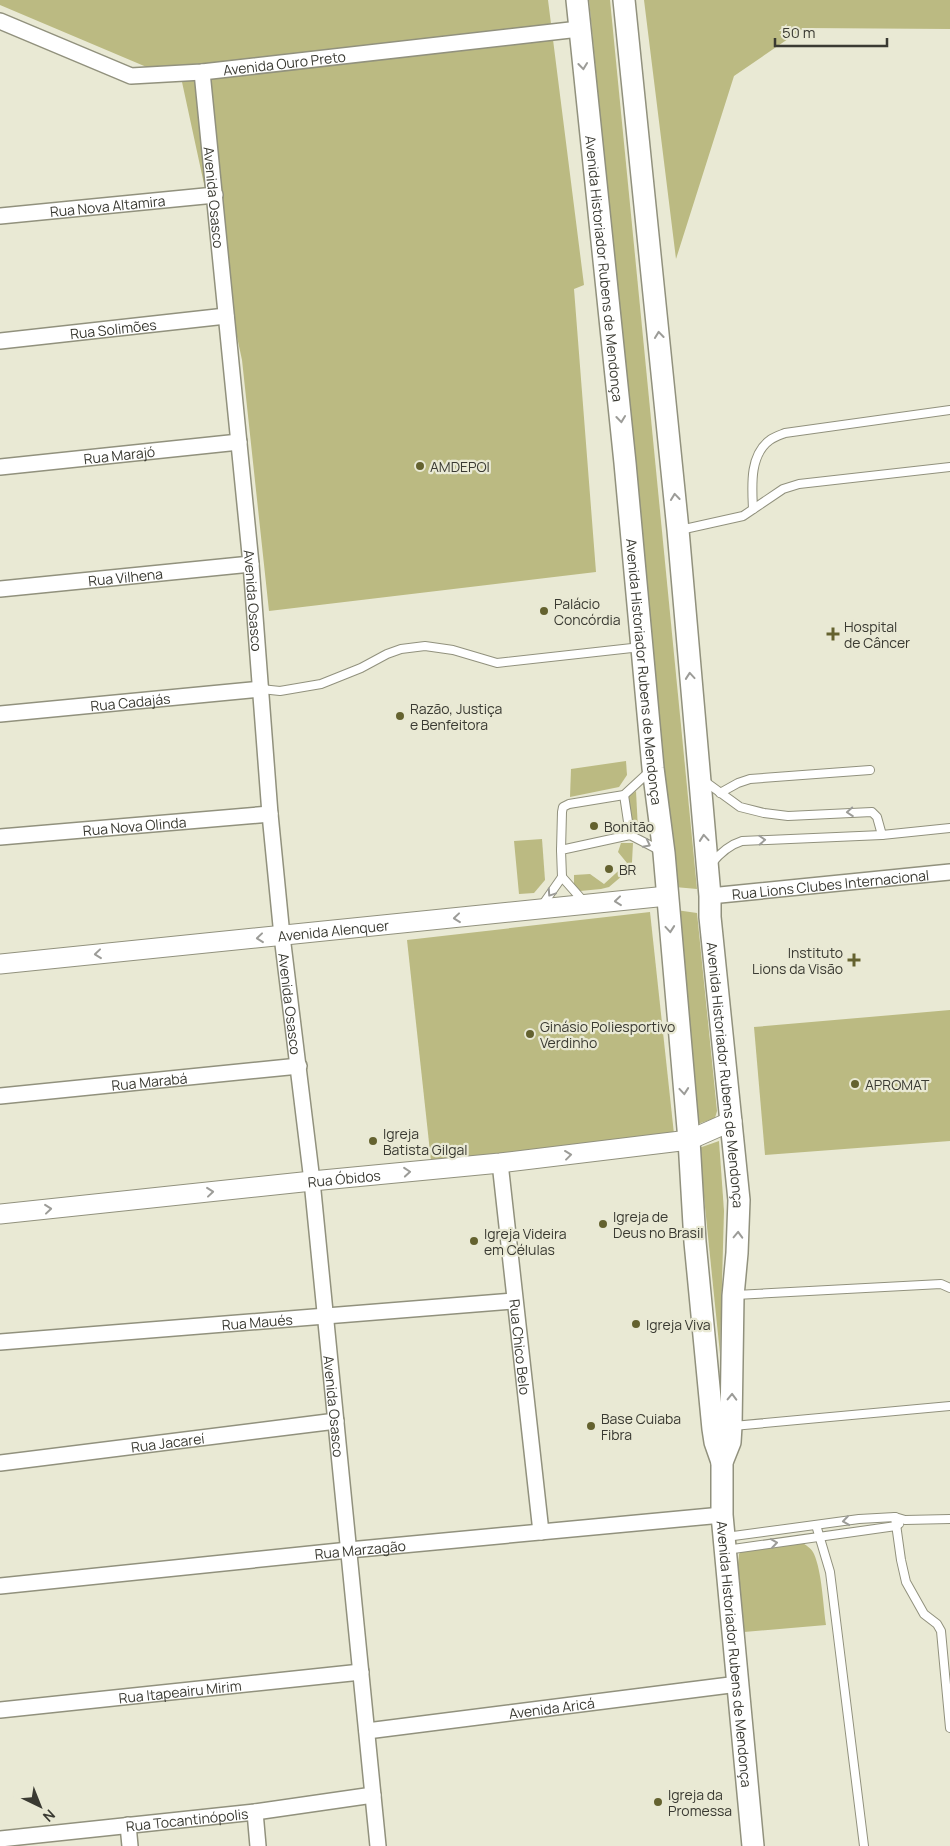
<svg xmlns="http://www.w3.org/2000/svg" width="950" height="1846" font-family="Manrope,sans-serif">
<rect width="100%" height="100%" fill="#e9e9d4"/>
<g fill="#bbba82">
<polygon points="0,0 548,0 584,285 574,289 596,572 269,611 242,360 182,82 0,5"/>
<polygon points="589,0 610,0 697,889 675,887"/>
<polygon points="644,0 950,0 950,29 804,28 734,76 676,259"/>
<polygon points="626,761 627,775 619,787 570,797 571,769"/>
<polygon points="636,791 638,830 629,825 627,798"/>
<polygon points="542,839 545,880 534,893 519,894 514,841"/>
<polygon points="621,843 633,843 632,862 629,870 609,887 601,889 580,891 574,886 574,875 590,874 604,884 627,863 618,852"/>
<polygon points="676,910 697,913 717,1111 715,1118 698,1124"/>
<polygon points="650,912 674,1134 431,1161 407,940"/>
<polygon points="950,1010 950,1141 765,1155 754,1027"/>
<polygon points="719,1141 724,1211 720,1354 699,1148"/>
<path d="M803,1543c4,3 9,6 11,11 8,18 9,51 12,71l-82,7 -6,-67 1,-11 4,-5z"/>
</g>
<g fill="none" stroke-linecap="round" stroke-linejoin="round">
<defs>
<g id="service">
<path d="M753,509c-1,-22 -4,-54 17,-69 4,-3 10,-5 15,-7l165,-23"/>
<polyline points="680,530 743,516 783,489 799,484 950,467"/>
<polyline points="261,689 280,691 321,684 361,668 387,654 401,649 425,646 453,650 497,663 641,647"/>
<polyline points="703,780 740,807 764,813 788,816 872,812 877,817 882,835"/>
<polyline points="720,793 738,783 750,779 870,770"/>
<polyline points="624,795 630,835"/>
<polyline points="561,850 562,812 563,807 569,804 624,795 650,771"/>
<path d="M711,864c9,-11 18,-19 31,-23l140,-6 68,-7"/>
<polyline points="562,877 585,903"/>
<polyline points="541,907 562,877 561,850 630,835 661,851"/>
<polyline points="736,1295 941,1284 950,1288"/>
<polyline points="733,1426 950,1406"/>
<polyline points="895,1517 901,1560 906,1582 924,1614 937,1624 941,1631 950,1728"/>
<polyline points="816,1525 830,1572 864,1846"/>
<polyline points="726,1537 859,1519 895,1517 905,1520 950,1519"/>
<polyline points="726,1550 896,1526 899,1524"/>
</g>
<g id="minor">
<path id="s1" d="M0,21l131,55 71,-4 377,-43"/>
<path id="s2" d="M202,72l49,492 19,250 12,122 30,245 66,665"/>
<path id="s3" d="M0,216l215,-21"/>
<path id="s4" d="M0,341l226,-25"/>
<path id="s5" d="M0,467l239,-25"/>
<path id="s6" d="M0,589l251,-25"/>
<path id="s7" d="M0,714l261,-25"/>
<path id="s8" d="M0,837l270,-23"/>
<path id="s9" d="M710,896l240,-24"/>
<path id="s10" d="M0,1096l299,-30"/>
<path id="s11" d="M500,1163l41,369"/>
<path id="s12" d="M0,1342l514,-41"/>
<path id="s13" d="M0,1463l336,-42"/>
<path id="s14" d="M0,1586l349,-36 373,-35"/>
<path id="s15" d="M0,1710l361,-38"/>
<path id="s16" d="M367,1731l371,-47"/>
<polyline points="255,1812 258,1846"/>
<polyline points="128,1825 130,1846"/>
<path id="s17" d="M0,1839l255,-27 118,-17"/>
</g>
<g id="tertiary">
<path id="s18" d="M0,964l667,-68"/>
<path id="s19" d="M0,1214l312,-33 188,-18 156,-19 33,-4 43,-19"/>
</g>
<g id="secondary">
<path id="s20" d="M577,0l48,463 28,305 11,85 25,287 6,102 18,187 2,13 7,20"/>
<path id="s21" d="M624,0l54,530 32,366v21l29,283 -2,53 -4,43 -2,130 -1,16 -8,20v53l31,331"/>
</g>
</defs>
<use href="#service" stroke="#91917d" stroke-width="10"/>
<use href="#minor" stroke="#91917d" stroke-width="18"/>
<use href="#tertiary" stroke="#91917d" stroke-width="21"/>
<use href="#secondary" stroke="#91917d" stroke-width="24"/>
<use href="#service" stroke="#fff" stroke-width="8"/>
<use href="#minor" stroke="#fff" stroke-width="15"/>
<use href="#tertiary" stroke="#fff" stroke-width="19"/>
<use href="#secondary" stroke="#fff" stroke-width="21"/>
</g>
<defs><path id="oneway-chevron" d="M-2-3.5L2.5 0L-2 3.5" fill="none" stroke-width="1.6" stroke-linecap="round" stroke-linejoin="round" transform="scale(1.25)"/></defs>
<g stroke="#9c9c98">
<use href="#oneway-chevron" transform="translate(583 66) rotate(84)"/>
<use href="#oneway-chevron" transform="translate(659 335) rotate(-96)"/>
<use href="#oneway-chevron" transform="translate(621 419) rotate(84)"/>
<use href="#oneway-chevron" transform="translate(675 497) rotate(-96)"/>
<use href="#oneway-chevron" transform="translate(690 676) rotate(-95)"/>
<use href="#oneway-chevron" transform="translate(850 812) rotate(176)"/>
<use href="#oneway-chevron" transform="translate(704 838) rotate(-95)"/>
<use href="#oneway-chevron" transform="translate(762 840) rotate(-3)"/>
<use href="#oneway-chevron" transform="translate(647 844) rotate(27)"/>
<use href="#oneway-chevron" transform="translate(551 893) rotate(124)"/>
<use href="#oneway-chevron" transform="translate(618 901) rotate(174)"/>
<use href="#oneway-chevron" transform="translate(457 918) rotate(174)"/>
<use href="#oneway-chevron" transform="translate(670 929) rotate(85)"/>
<use href="#oneway-chevron" transform="translate(260 938) rotate(174)"/>
<use href="#oneway-chevron" transform="translate(98 954) rotate(174)"/>
<use href="#oneway-chevron" transform="translate(684 1091) rotate(85)"/>
<use href="#oneway-chevron" transform="translate(568 1155) rotate(-7)"/>
<use href="#oneway-chevron" transform="translate(407 1172) rotate(-5)"/>
<use href="#oneway-chevron" transform="translate(210 1192) rotate(-6)"/>
<use href="#oneway-chevron" transform="translate(48 1209) rotate(-6)"/>
<use href="#oneway-chevron" transform="translate(738 1235) rotate(-88)"/>
<use href="#oneway-chevron" transform="translate(732 1397) rotate(-89)"/>
<use href="#oneway-chevron" transform="translate(846 1521) rotate(172)"/>
<use href="#oneway-chevron" transform="translate(774 1543) rotate(-8)"/>
</g>
<g fill="#64622f" stroke="#e9e9d4" stroke-width="2">
<circle cx="420" cy="466" r="5"/>
<circle cx="544" cy="611" r="5"/>
<path d="M830.5 626.5h5v5h5v5h-5v5h-5v-5h-5v-5h5z"/>
<circle cx="400" cy="716" r="5"/>
<circle cx="594" cy="826" r="5"/>
<circle cx="609" cy="869" r="5"/>
<path d="M851.5 952.5h5v5h5v5h-5v5h-5v-5h-5v-5h5z"/>
<circle cx="530" cy="1034" r="5"/>
<circle cx="855" cy="1084" r="5"/>
<circle cx="373" cy="1141" r="5"/>
<circle cx="603" cy="1224" r="5"/>
<circle cx="474" cy="1241" r="5"/>
<circle cx="636" cy="1324" r="5"/>
<circle cx="591" cy="1426" r="5"/>
<circle cx="658" cy="1802" r="5"/>
</g>
<g text-anchor="middle" dominant-baseline="central" stroke-width="4.5" stroke-linejoin="round" paint-order="stroke">
<g font-size="14" fill="#3a3a32" stroke="#e9e9d4">
<text stroke="none"><textPath href="#s1" startOffset="296">Avenida Ouro Preto</textPath></text>
<text stroke="none"><textPath href="#s2" startOffset="126">Avenida Osasco</textPath></text>
<text stroke="none"><textPath href="#s3" startOffset="108">Rua Nova Altamira</textPath></text>
<text stroke="none"><textPath href="#s20" startOffset="270">Avenida Historiador Rubens de Mendonça</textPath></text>
<text stroke="none"><textPath href="#s4" startOffset="114">Rua Solimões</textPath></text>
<text stroke="none"><textPath href="#s5" startOffset="120">Rua Marajó</textPath></text>
<text stroke="none"><textPath href="#s6" startOffset="126">Rua Vilhena</textPath></text>
<text stroke="none"><textPath href="#s2" startOffset="531">Avenida Osasco</textPath></text>
<text stroke="none"><textPath href="#s20" startOffset="675">Avenida Historiador Rubens de Mendonça</textPath></text>
<text stroke="none"><textPath href="#s7" startOffset="131">Rua Cadajás</textPath></text>
<text stroke="none"><textPath href="#s8" startOffset="135">Rua Nova Olinda</textPath></text>
<text stroke="none"><textPath href="#s9" startOffset="121">Rua Lions Clubes Internacional</textPath></text>
<text stroke="none"><textPath href="#s18" startOffset="335">Avenida Alenquer</textPath></text>
<text stroke="none"><textPath href="#s2" startOffset="936">Avenida Osasco</textPath></text>
<text stroke="none"><textPath href="#s21" startOffset="1080">Avenida Historiador Rubens de Mendonça</textPath></text>
<text stroke="none"><textPath href="#s10" startOffset="150">Rua Marabá</textPath></text>
<text stroke="none"><textPath href="#s19" startOffset="346">Rua Óbidos</textPath></text>
<text stroke="none"><textPath href="#s12" startOffset="258">Rua Maués</textPath></text>
<text stroke="none"><textPath href="#s11" startOffset="185">Rua Chico Belo</textPath></text>
<text stroke="none"><textPath href="#s2" startOffset="1341">Avenida Osasco</textPath></text>
<text stroke="none"><textPath href="#s13" startOffset="169">Rua Jacareí</textPath></text>
<text stroke="none"><textPath href="#s14" startOffset="362">Rua Marzagão</textPath></text>
<text stroke="none"><textPath href="#s21" startOffset="1662">Avenida Historiador Rubens de Mendonça</textPath></text>
<text stroke="none"><textPath href="#s15" startOffset="181">Rua Itapeairu Mirim</textPath></text>
<text stroke="none"><textPath href="#s16" startOffset="186">Avenida Aricá</textPath></text>
<text stroke="none"><textPath href="#s17" startOffset="188">Rua Tocantinópolis</textPath></text>
</g>
<g font-size="14" fill="#3a3a32" stroke="#e9e9d4" text-anchor="start">
<text x="430" y="466">AMDEPOl</text>
<text x="554" y="603">Palácio<tspan x="554" dy="16">Concórdia</tspan></text>
<text x="844" y="626">Hospital<tspan x="844" dy="16">de Câncer</tspan></text>
<text x="410" y="708">Razão, Justiça<tspan x="410" dy="16">e Benfeitora</tspan></text>
<text x="604" y="826">Bonitão</text>
<text x="619" y="869">BR</text>
<text x="843" y="952" text-anchor="end">Instituto<tspan x="843" dy="16">Lions da Visão</tspan></text>
<text x="540" y="1026">Ginásio Poliesportivo<tspan x="540" dy="16">Verdinho</tspan></text>
<text x="865" y="1084">APROMAT</text>
<text x="383" y="1133">Igreja<tspan x="383" dy="16">Batista Gilgal</tspan></text>
<text x="613" y="1216">Igreja de<tspan x="613" dy="16">Deus no Brasil</tspan></text>
<text x="484" y="1233">Igreja Videira<tspan x="484" dy="16">em Células</tspan></text>
<text x="646" y="1324">Igreja Viva</text>
<text x="601" y="1418">Base Cuiaba<tspan x="601" dy="16">Fibra</tspan></text>
<text x="668" y="1794">Igreja da<tspan x="668" dy="16">Promessa</tspan></text>
</g>
</g>
<g transform="translate(40 1806) rotate(137)" stroke="#e9e9d4" stroke-width="4" paint-order="stroke">
<path d="M0-4L9 19L0 12L-9 19Z" fill="#3a3a32"/>
<text y="-8" font-size="14" font-weight="bold" text-anchor="middle" fill="#3a3a32">N</text>
</g>
<path d="M775 38v8h112v-8" fill="none" stroke="#3a3a32" stroke-width="2.5"/>
<text x="782" y="38" font-size="15" fill="#3a3a32" stroke="#e9e9d4" stroke-width="4" paint-order="stroke">50 m</text>
</svg>
